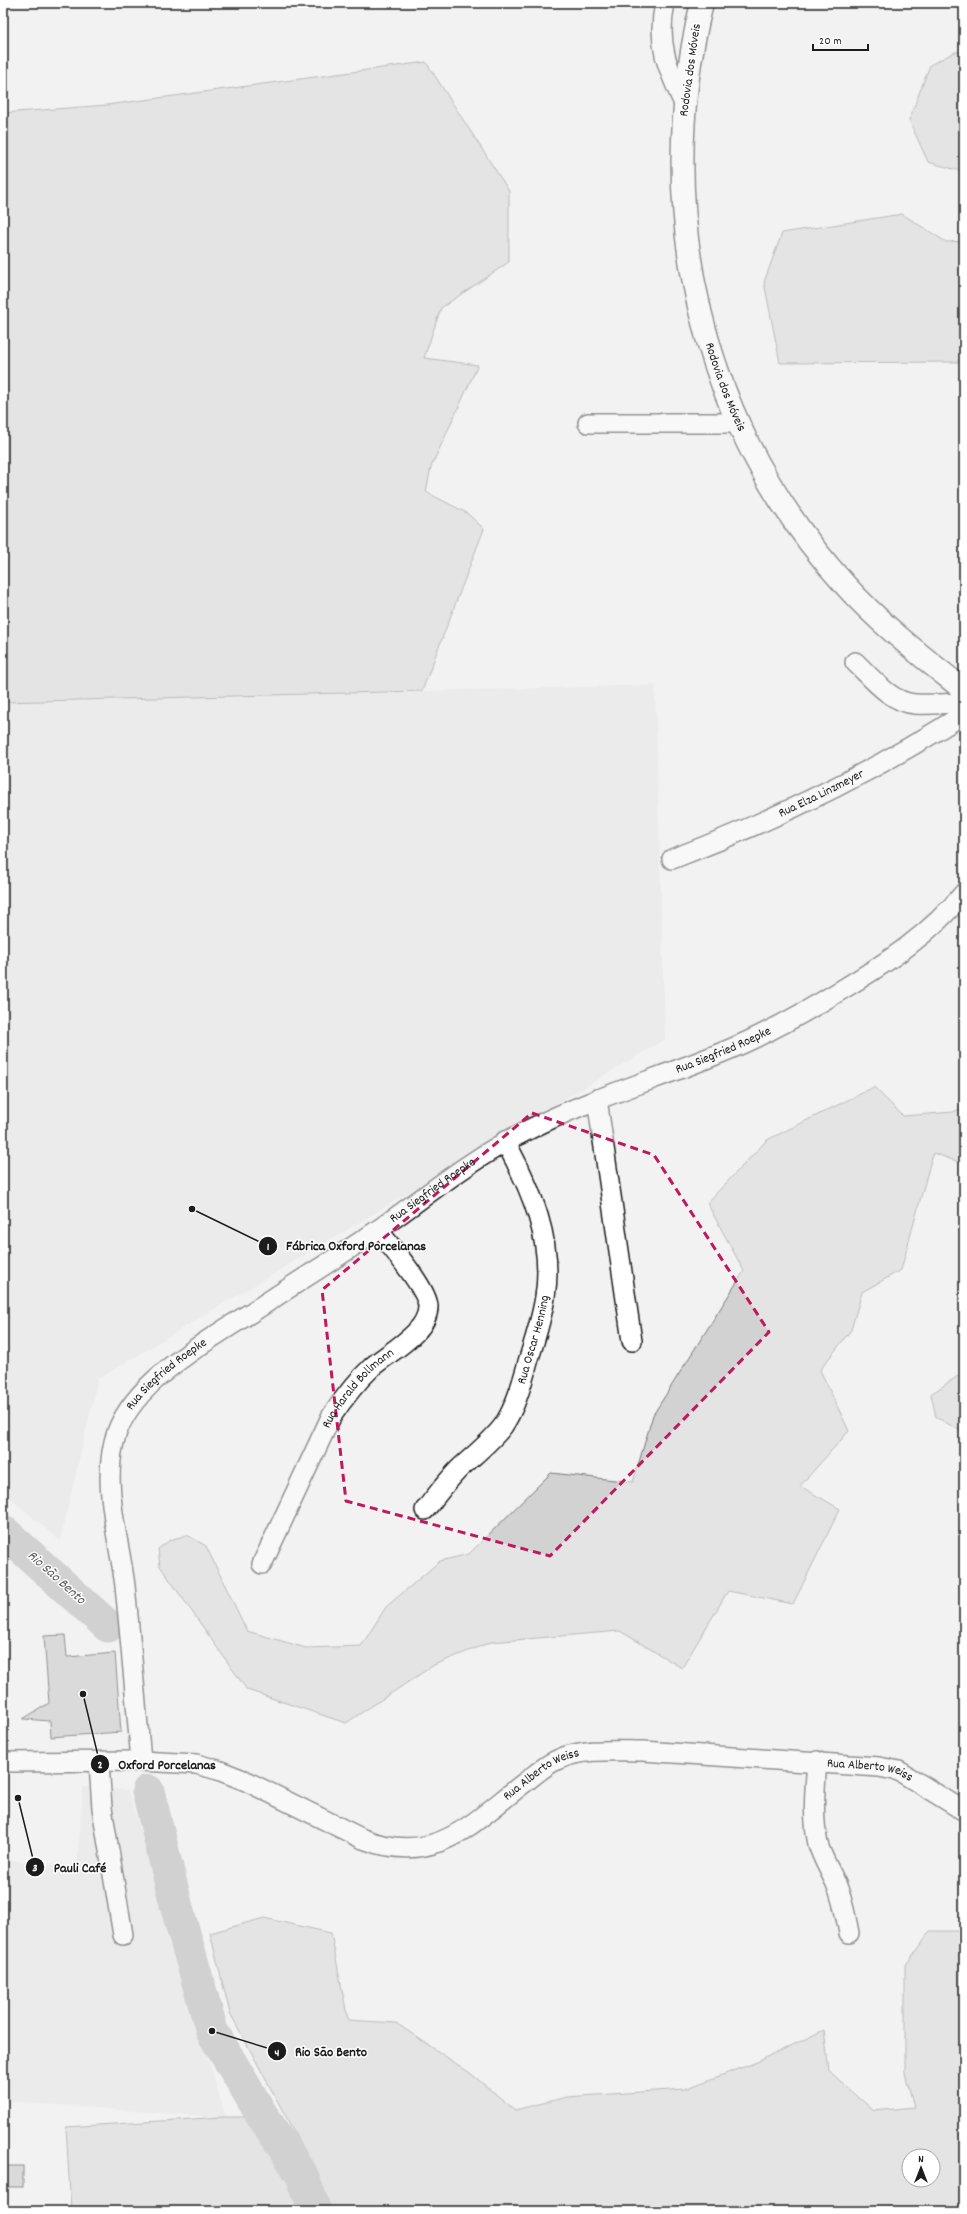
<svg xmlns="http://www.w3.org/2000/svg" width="967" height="2214" font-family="Dekko,sans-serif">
<rect width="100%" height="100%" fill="#f2f2f2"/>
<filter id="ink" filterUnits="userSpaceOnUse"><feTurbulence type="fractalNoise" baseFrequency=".025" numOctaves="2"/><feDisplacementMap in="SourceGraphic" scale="8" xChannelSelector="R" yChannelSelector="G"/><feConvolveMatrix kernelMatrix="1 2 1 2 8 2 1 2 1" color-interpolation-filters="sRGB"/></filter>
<g filter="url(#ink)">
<g fill="#e2e2e2">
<polygon points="655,685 665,1039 98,1379 60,1541 3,1492 3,702"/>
<polygon points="83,1787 128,1790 226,2118 3,2101 3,1860 77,1866"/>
</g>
<g fill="#d2d2d2" stroke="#777" fill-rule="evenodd">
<polygon points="955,52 964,52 964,172 928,162 909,120 930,65"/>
<polygon points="426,62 509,191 509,262 441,308 424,358 478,365 431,467 426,492 467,513 484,529 422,691 3,702 3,113 107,105"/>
<polygon points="902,214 946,242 964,241 964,362 780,363 764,282 782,233"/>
<polygon points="874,1087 903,1116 953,1112 964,1107 964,1164 933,1153 901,1270 862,1292 851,1330 820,1370 849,1431 800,1486 840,1509 793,1604 728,1591 682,1668 620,1631 491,1642 434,1665 346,1723 247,1690 160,1566 158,1549 170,1540 187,1535 206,1546 247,1631 306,1648 361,1646 386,1607 440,1561 469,1554 551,1473 633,1482 653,1415 744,1271 707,1203 767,1140"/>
<polygon points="964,1372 964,1433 936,1417 931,1394"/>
<path d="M264,1918l67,15 17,87 48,3 74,50 45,37 52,-13 118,-8 72,-27 67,-32 5,41 45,40 40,-4 -9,-34v-107l25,-35h34v280h-637l-22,-59 -75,-139 -20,-80zM909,2156h24v24h-24z"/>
<polygon points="223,2117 254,2117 308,2211 71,2211 66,2127"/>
</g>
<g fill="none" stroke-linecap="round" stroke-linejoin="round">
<g stroke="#a8a8a8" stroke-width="33">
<polyline points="3,1531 108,1626"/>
<polyline points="148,1791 178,1912 212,2031 262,2115 302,2175 315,2211"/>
</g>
</g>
<g fill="#bdbdbd" stroke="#1c1c1c">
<polygon points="65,1635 67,1657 115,1653 121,1732 51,1737 50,1721 23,1719 49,1703 44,1636"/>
<rect x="3" y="2166" width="20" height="21"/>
</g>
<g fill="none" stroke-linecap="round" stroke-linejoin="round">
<defs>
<g id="minor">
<path d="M665,3c-9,41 3,66 20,103"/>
<polyline points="588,423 737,423"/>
<path d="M855,662c17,16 35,40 60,42 16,1 33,-1 49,-1"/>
<path id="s1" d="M672,859c103,-39 200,-86 292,-145"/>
<polyline points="597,1099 632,1341"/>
<path id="s2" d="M425,1510c11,-14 22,-29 35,-42 14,-13 31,-26 43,-42 14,-21 20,-47 27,-71 6,-19 12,-38 15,-58 9,-56 -14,-108 -40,-156"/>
<path id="s3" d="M262,1564l69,-147c12,-18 25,-35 41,-50 17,-15 57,-35 56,-61 -1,-18 -38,-60 -50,-76"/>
<path id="s4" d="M141,1761c-5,-58 -10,-117 -16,-175 -6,-49 -25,-106 -8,-154 20,-55 99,-96 146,-127 39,-26 80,-51 119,-78 48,-34 93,-71 146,-97 63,-32 130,-51 195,-78 42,-17 81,-39 120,-63 45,-27 87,-55 121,-96"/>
<path d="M817,1761c-2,27 -5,56 1,83 4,14 13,28 19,42 6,15 9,31 12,47"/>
<path id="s5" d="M3,1762l138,-1 55,3 22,6 28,11 117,58c72,28 108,-15 161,-56 11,-8 22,-19 35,-24 25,-11 57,-8 84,-8l236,16 20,4 65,40"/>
<polyline points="99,1763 102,1808 123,1935"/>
</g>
<g id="major">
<path id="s6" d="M702,3c-51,208 -1,424 144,583 35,39 77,71 118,104"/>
</g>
</defs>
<use href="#minor" stroke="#1c1c1c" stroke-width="22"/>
<use href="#major" stroke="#1c1c1c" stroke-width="25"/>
<use href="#minor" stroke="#fff" stroke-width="19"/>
<use href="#major" stroke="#fff" stroke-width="22"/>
</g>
</g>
<path d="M0 0H967V2214H0ZM532,1113l122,42 115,177 -219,224 -204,-55 -24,-211z" fill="#f2f2f2" fill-opacity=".55" fill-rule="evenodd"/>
<path fill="none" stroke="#c2185b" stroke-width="3" stroke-dasharray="8 5" stroke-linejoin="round" d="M532,1113l122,42 115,177 -219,224 -204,-55 -24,-211z"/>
<g text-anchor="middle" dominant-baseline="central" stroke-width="3" stroke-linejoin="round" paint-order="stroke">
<g font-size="13" fill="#1c1c1c" stroke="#fff">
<text transform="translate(691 70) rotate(-82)">Rodovia dos Móveis</text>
<text stroke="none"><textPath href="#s6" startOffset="391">Rodovia dos Móveis</textPath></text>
<text stroke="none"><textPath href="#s1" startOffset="163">Rua Elza Linzmeyer</textPath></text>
<text stroke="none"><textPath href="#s4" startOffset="1057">Rua Siegfried Roepke</textPath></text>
<text stroke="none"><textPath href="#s4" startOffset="733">Rua Siegfried Roepke</textPath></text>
<text stroke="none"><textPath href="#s2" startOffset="207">Rua Oscar Henning</textPath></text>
<text stroke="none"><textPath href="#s4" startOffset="409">Rua Siegfried Roepke</textPath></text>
<text stroke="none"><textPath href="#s3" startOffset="202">Rua Harald Bollmann</textPath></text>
<text stroke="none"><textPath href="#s5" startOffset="914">Rua Alberto Weiss</textPath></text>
<text stroke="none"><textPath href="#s5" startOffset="578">Rua Alberto Weiss</textPath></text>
</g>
<g font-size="14" font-style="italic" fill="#5b5b5b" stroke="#fff">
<text transform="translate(56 1578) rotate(42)">Rio São Bento</text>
</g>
</g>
<path fill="none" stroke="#1c1c1c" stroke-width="1.5" d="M192 1209L268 1246M83 1694L100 1764M18 1798L35 1867M212 2031L277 2051"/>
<g fill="#1c1c1c" stroke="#fff" stroke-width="1.5">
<circle cx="192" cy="1209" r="4"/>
<circle cx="83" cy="1694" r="4"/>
<circle cx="18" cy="1798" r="4"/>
<circle cx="212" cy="2031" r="4"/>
<circle cx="268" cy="1246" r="10"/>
<circle cx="100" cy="1764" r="10"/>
<circle cx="35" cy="1867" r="10"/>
<circle cx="277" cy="2051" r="10"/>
</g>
<g font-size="12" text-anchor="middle" font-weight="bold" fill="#fff">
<text x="268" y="1250">1</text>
<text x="100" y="1768">2</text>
<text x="35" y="1871">3</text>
<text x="277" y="2056">4</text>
</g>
<g font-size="14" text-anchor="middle" font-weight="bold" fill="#1c1c1c" stroke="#fff" stroke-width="3" stroke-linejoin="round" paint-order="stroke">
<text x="356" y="1250">Fábrica Oxford Porcelanas</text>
<text x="167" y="1769">Oxford Porcelanas</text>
<text x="80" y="1872">Pauli Café</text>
<text x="331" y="2056">Rio São Bento</text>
</g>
<rect width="967" height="2214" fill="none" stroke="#fff" stroke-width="16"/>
<rect x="8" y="8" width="951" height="2198" fill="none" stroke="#1c1c1c" stroke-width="1.5" filter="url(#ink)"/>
<g transform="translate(921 2168)"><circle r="19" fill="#ffffff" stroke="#a4a4a4"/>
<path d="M0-3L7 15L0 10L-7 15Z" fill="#1c1c1c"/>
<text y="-6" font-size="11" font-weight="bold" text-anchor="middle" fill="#1c1c1c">N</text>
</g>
<path d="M813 44v6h55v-6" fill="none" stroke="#1c1c1c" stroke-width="2"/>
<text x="819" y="44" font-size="12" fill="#1c1c1c" stroke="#ffffff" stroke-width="3" paint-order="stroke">20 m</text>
</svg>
